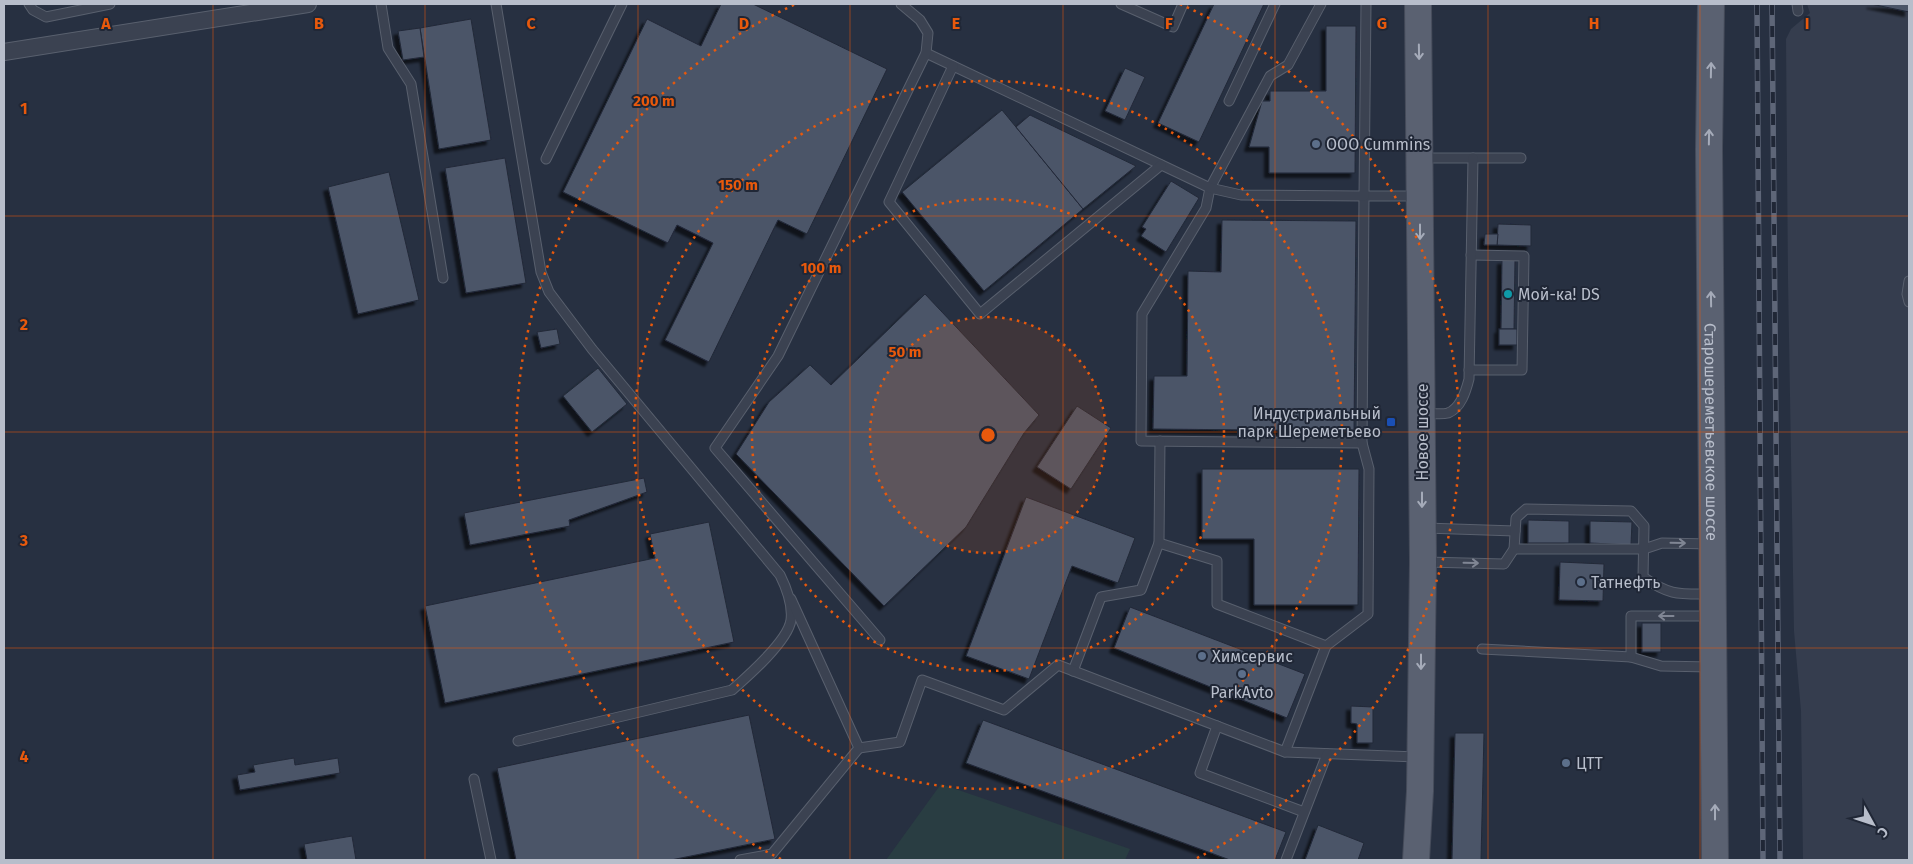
<svg xmlns="http://www.w3.org/2000/svg" width="1913" height="864" font-family="'Fira Sans',sans-serif">
<defs>
<filter id="shadow"><feDropShadow dx="-4.5" dy="4.5" stdDeviation="1" flood-color="#0009"/></filter>
</defs>
<rect width="100%" height="100%" fill="#273041"/>
<polygon fill="#353d4e" points="1807,4 1909,4 1909,860 1803,860 1801,711 1794,631 1788,279 1786,39 1791,29 1810,13"/>
<polygon fill="#293d42" points="941,784 1130,849 1125,860 886,860"/>
<g fill="#4b5468" stroke="#222938" filter="url(#shadow)">
<polygon points="721,4 753,4 887,69 807,234 778,220 709,362 665,340 713,243 677,225 668,243 563,192 647,19 701,46"/>
<polygon points="1214,4 1264,4 1199,142 1158,123"/>
<polygon points="1871,4 1909,4 1909,12"/>
<polygon points="471,19 491,140 439,149 420,28"/>
<polygon points="1326,26 1356,26 1355,173 1269,173 1269,147 1249,147 1262,101 1270,101 1270,91 1326,91"/>
<polygon points="420,28 424,57 403,60 398,31"/>
<polygon points="1125,68 1145,77 1125,120 1105,111"/>
<polygon points="1002,110 1083,209 984,291 902,192"/>
<polygon points="1030,115 1136,166 1083,209 1016,127"/>
<polygon points="505,158 526,283 466,293 445,168"/>
<polygon points="389,172 419,300 358,314 328,187"/>
<polygon points="1171,181 1199,198 1166,252 1141,236 1146,229 1142,227"/>
<polygon points="1222,220 1356,221 1354,431 1153,429 1154,376 1187,376 1188,271 1221,272"/>
<polygon points="1498,224 1531,225 1531,246 1497,245"/>
<polygon points="1485,234 1498,234 1497,245 1484,245"/>
<polygon points="1502,260 1515,260 1514,329 1501,329"/>
<polygon points="925,294 1039,415 1024,433 966,527 884,606 736,454 769,402 810,365 831,385"/>
<polygon points="557,329 560,344 541,348 537,332"/>
<rect x="1499" y="329" width="18" height="16"/>
<polygon points="598,368 627,404 592,432 563,396"/>
<polygon points="1077,406 1111,428 1071,489 1037,467"/>
<polygon points="1202,469 1359,469 1358,605 1254,605 1254,539 1202,539"/>
<polygon points="644,478 647,492 569,520 570,526 470,545 464,513"/>
<polygon points="1026,497 1135,538 1118,583 1072,566 1029,679 966,656"/>
<polygon points="1528,520 1569,521 1569,543 1528,543"/>
<polygon points="1590,521 1632,522 1631,545 1590,543"/>
<polygon points="709,522 734,642 445,703 425,606 655,558 650,534"/>
<polygon points="1560,562 1604,564 1603,601 1559,600"/>
<polygon points="1130,607 1305,674 1287,718 1114,648"/>
<rect x="1642" y="623" width="19" height="29"/>
<polygon points="1351,706 1373,707 1373,743 1357,743 1357,724 1351,723"/>
<polygon points="749,715 775,839 671,860 516,860 497,768"/>
<polygon points="983,720 1286,832 1275,860 1230,860 966,763"/>
<polygon points="1455,733 1484,733 1481,860 1452,860"/>
<polygon points="294,758 295,765 338,758 340,773 240,790 237,775 255,772 253,765"/>
<polygon points="1318,825 1364,843 1358,860 1305,860"/>
<polygon points="352,836 356,860 307,860 304,844"/>
</g>
<g fill="none" stroke-linecap="round" stroke-linejoin="round">
<defs>
<g id="service">
<polyline points="29,4 33,10 46,17 110,4"/>
<polyline points="381,4 388,48 411,84 443,278"/>
<path d="M496,4l45,268 8,20 43,57 188,226c7,14 13,29 11,45 -3,21 -43,56 -59,70l-214,51"/>
<polyline points="1121,4 1173,27 1183,4"/>
<polyline points="1321,4 1288,65 1270,76 1210,188 1206,208 1142,314 1141,441 1362,443 1364,196 1417,196"/>
<polyline points="1797,4 1798,11"/>
<polyline points="926,53 1210,188 1241,195 1364,196 1366,4"/>
<polyline points="953,66 889,202 980,314 1161,165"/>
<polyline points="1229,101 1275,4"/>
<polyline points="1423,158 1521,158"/>
<polyline points="546,159 622,4"/>
<polyline points="1909,281 1907,294 1909,302"/>
<polyline points="1469,370 1522,370 1524,256 1471,255"/>
<path d="M1423,413c7,0 18,2 25,0 13,-5 18,-22 21,-34l4,-221"/>
<polyline points="1425,528 1515,531"/>
<polyline points="1514,549 1644,549 1662,543 1711,544"/>
<path d="M1426,562l78,2 10,-15 2,-31 10,-9 105,2 13,15 -1,51c27,19 36,17 68,17"/>
<polyline points="880,640 715,448 778,356 926,53 928,33 920,20 901,4"/>
<polyline points="1326,646 1368,614 1369,469 1362,443"/>
<polyline points="1482,649 1631,657 1661,666 1710,667"/>
<polyline points="1631,657 1631,616 1712,616"/>
<polyline points="1073,671 1101,597 1141,590 1159,543"/>
<polyline points="1217,726 1200,773 1304,812"/>
<polyline points="859,748 900,742 922,680 1004,710 1058,665 1285,752 1326,646 1217,604 1217,561 1159,543 1160,441"/>
<polyline points="1285,752 1417,757"/>
<polyline points="474,779 491,860"/>
<polyline points="740,860 772,854 859,748 791,599"/>
<polyline points="1286,860 1327,754"/>
</g>
<polyline id="minor" points="4,52 308,4"/>
<g id="primary">
<path id="s1" d="M1711,4l-2,145 6,711"/>
<polyline points="1416,860 1420,791 1423,562 1418,4"/>
</g>
</defs>
<use href="#service" stroke="#59606e" stroke-width="11"/>
<use href="#minor" stroke="#59606e" stroke-width="18"/>
<use href="#primary" stroke="#454b5a" stroke-width="28"/>
<use href="#service" stroke="#3b4251" stroke-width="9"/>
<use href="#minor" stroke="#3b4251" stroke-width="16"/>
<use href="#primary" stroke="#5a6171" stroke-width="26"/>
<defs>
<g id="rail">
<polyline points="1757,4 1763,860"/>
<polyline points="1772,4 1780,860"/>
</g>
</defs>
<use href="#rail" stroke="#5e6678" stroke-width="5.5"/>
<use href="#rail" stroke="#202736" stroke-width="4" stroke-dasharray="11" stroke-linecap="butt"/>
</g>
<defs><path id="oneway-shaft" d="M-6 0H5M1.5-3L5.5 0L1.5 3" fill="none" stroke-width="1.6" stroke-linecap="round" stroke-linejoin="round" transform="scale(1.25)"/></defs>
<g stroke="#a5abb9">
<use href="#oneway-shaft" transform="translate(1419 52) rotate(89)"/>
<use href="#oneway-shaft" transform="translate(1711 70) rotate(-89)"/>
<use href="#oneway-shaft" transform="translate(1709 137) rotate(-89)"/>
<use href="#oneway-shaft" transform="translate(1420 232) rotate(90)"/>
<use href="#oneway-shaft" transform="translate(1711 299) rotate(-91)"/>
<use href="#oneway-shaft" transform="translate(1422 500) rotate(90)"/>
<use href="#oneway-shaft" transform="translate(1421 662) rotate(90)"/>
<use href="#oneway-shaft" transform="translate(1715 812) rotate(-90)"/>
</g>
<g stroke="#808694">
<use href="#oneway-shaft" transform="translate(1678 543) rotate(1)"/>
<use href="#oneway-shaft" transform="translate(1471 563) rotate(1)"/>
<use href="#oneway-shaft" transform="translate(1666 616) rotate(-180)"/>
</g>
<path fill="none" stroke="#e8590c" stroke-width="1" stroke-opacity="0.55" d="M213,4v856M425,4v856M638,4v856M850,4v856M1063,4v856M1275,4v856M1488,4v856M1700,4v856M4,216h1905M4,432h1905M4,648h1905"/>
<circle cx="988" cy="435" r="118" fill="#e8590c" fill-opacity=".12"/>
<g fill="none" stroke="#e8590c" stroke-width="2.5" stroke-dasharray="2.5 5">
<circle cx="988" cy="435" r="118"/>
<circle cx="988" cy="435" r="236"/>
<circle cx="988" cy="435" r="354"/>
<path d="M781 859A472 472 0 0 1 796 4M1180 4A472 472 0 0 1 1195 859"/>
</g>
<g fill="#5c6f8a" stroke="#202736" stroke-width="2">
<circle cx="1316" cy="144" r="5"/>
<circle cx="1581" cy="582" r="5"/>
<circle cx="1202" cy="656" r="5"/>
<circle cx="1242" cy="674" r="5"/>
<circle cx="1566" cy="763" r="5"/>
</g>
<circle fill="#0f9aa8" stroke="#202736" stroke-width="2" cx="1508" cy="294" r="5"/>
<rect fill="#1a4fb4" stroke="#202736" stroke-width="2" x="1386" y="417" width="10" height="10" rx="2.5"/>
<g text-anchor="middle" dominant-baseline="central" stroke-width="4" stroke-linejoin="round" paint-order="stroke">
<g font-size="16" fill="#b8becb" stroke="#202736" text-anchor="start">
<text x="1326" y="144">OOO Cummins</text>
<text x="1518" y="294">Мой-ка! DS</text>
<text x="1381" y="413" text-anchor="end">Индустриальный<tspan x="1381" dy="18">парк Шереметьево</tspan></text>
<text x="1591" y="582">Татнефть</text>
<text x="1212" y="656">Химсервис</text>
<text x="1242" y="692" text-anchor="middle">ParkAvto</text>
<text x="1576" y="763">ЦТТ</text>
</g>
<g font-size="16" fill="#b8becb" stroke="#202736">
<text transform="translate(1422 432) rotate(-90)">Новое шоссе</text>
<text stroke="none"><textPath href="#s1" startOffset="428">Старошереметьевское шоссе</textPath></text>
</g>
</g>
<g font-size="16" text-anchor="middle" font-weight="bold" fill="#e8590c" stroke="#202736" stroke-width="4" stroke-linejoin="round" paint-order="stroke">
<text x="106" y="29">A</text>
<text x="319" y="29">B</text>
<text x="531" y="29">C</text>
<text x="744" y="29">D</text>
<text x="956" y="29">E</text>
<text x="1169" y="29">F</text>
<text x="1382" y="29">G</text>
<text x="1594" y="29">H</text>
<text x="1807" y="29">I</text>
<text x="24" y="114">1</text>
<text x="24" y="330">2</text>
<text x="24" y="546">3</text>
<text x="24" y="762">4</text>
</g>
<circle cx="988" cy="435" r="8" fill="#e8590c" stroke="#202736" stroke-width="2.5"/>
<g font-size="15" text-anchor="middle" font-weight="bold" fill="#e8590c" stroke="#202736" stroke-width="4" stroke-linejoin="round" paint-order="stroke">
<text x="654" y="106">200 m</text>
<text x="738" y="190">150 m</text>
<text x="821" y="273">100 m</text>
<text x="905" y="357">50 m</text>
</g>
<rect width="1913" height="864" fill="none" stroke="#b8becb" stroke-width="10"/>
<g transform="translate(1873 824) rotate(130)" stroke="#202736" stroke-width="4" paint-order="stroke">
<path d="M0-4L9 19L0 12L-9 19Z" fill="#b8becb"/>
<text y="-8" font-size="14" font-weight="bold" text-anchor="middle" fill="#b8becb">С</text>
</g>
</svg>
